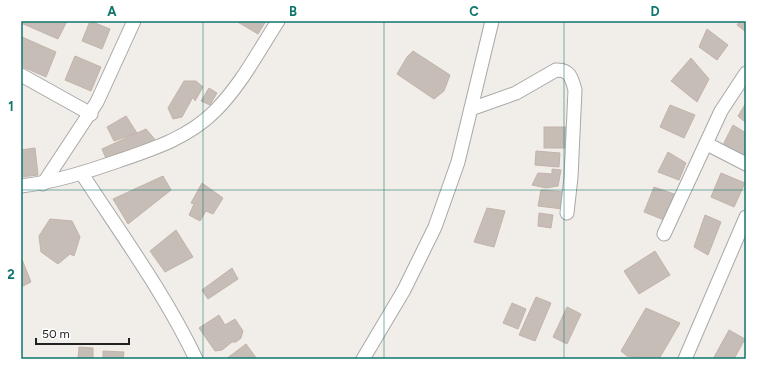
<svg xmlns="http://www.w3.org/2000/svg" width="767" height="380" font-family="Figtree,sans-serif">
<rect width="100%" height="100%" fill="#f1ede8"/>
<g fill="#c6bdb7" stroke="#c3b3aa">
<polygon points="21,21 67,21 58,39 21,23"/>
<polygon points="90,21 110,29 102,49 82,41"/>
<polygon points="236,21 266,21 258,34"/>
<polygon points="740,21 746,21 746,32 737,25"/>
<polygon points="707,29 728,45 717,60 699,47"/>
<polygon points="22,37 56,52 46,77 21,66"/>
<polygon points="413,51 450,75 444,91 434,99 397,74 407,57"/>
<polygon points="75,56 101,67 91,91 65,80"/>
<polygon points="691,58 709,79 697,102 671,81"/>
<polygon points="184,81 196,81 203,87 195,101 193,97 182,117 173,119 168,108"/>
<polygon points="209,88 217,93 210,105 201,101"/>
<polygon points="746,103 746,123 738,116"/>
<polygon points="670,105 695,115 684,138 660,127"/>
<polygon points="126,116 137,133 114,141 107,127"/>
<polygon points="733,125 746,133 746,157 722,147"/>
<rect x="544" y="127" width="24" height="21"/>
<polygon points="146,129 158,143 108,163 102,149"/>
<polygon points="35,148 38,175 21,177 21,150"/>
<polygon points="536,151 560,153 559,167 535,165"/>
<polygon points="668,152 686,163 679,180 658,172"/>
<polygon points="552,169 561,170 558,186 546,188 532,185 538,173 552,174"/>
<polygon points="721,173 745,183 734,207 711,197"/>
<polygon points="163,176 171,190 128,224 113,199"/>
<polygon points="202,183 223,198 213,214 206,211 200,221 189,215 194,204 191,203"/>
<polygon points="654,187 674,194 664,220 644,212"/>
<polygon points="541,190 564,192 563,209 538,206"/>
<polygon points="487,208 505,211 494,247 474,242"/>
<polygon points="539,213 553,215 551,228 538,226"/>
<polygon points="705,215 721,222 708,255 694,247"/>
<polygon points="50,219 72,221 80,237 74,256 70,254 58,264 41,252 39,236"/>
<polygon points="176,230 193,257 165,272 150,251"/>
<polygon points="655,251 670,275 639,294 624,271"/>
<polygon points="21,257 31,282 21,287"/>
<polygon points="232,268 238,279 208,299 202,290"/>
<polygon points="536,297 551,303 535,341 519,335"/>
<polygon points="512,303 526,309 518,329 503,323"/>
<polygon points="567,307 581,314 567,344 553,337"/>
<polygon points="646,308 680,323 659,359 627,356 621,351"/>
<polygon points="219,315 225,325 235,319 243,331 241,338 236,342 232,342 222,350 215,351 199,328"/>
<polygon points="729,330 745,339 734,359 713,359"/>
<polygon points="246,344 257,359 226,359"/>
<polygon points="79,347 93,348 93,359 78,359"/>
<polygon points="103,351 124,352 123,359 103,359"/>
</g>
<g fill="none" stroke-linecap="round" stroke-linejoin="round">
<defs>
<g id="minor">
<polyline points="21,75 91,114"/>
<path d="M471,109l45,-16 40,-23c14,-1 16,9 19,20l-4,87 -4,36"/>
<polyline points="707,144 746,164"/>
<path d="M82,174c39,60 83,120 114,185"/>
<polyline points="43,184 97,102 134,21"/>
<path d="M21,186c34,-4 65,-14 97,-25 35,-12 70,-23 97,-50 26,-26 43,-59 63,-90"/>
<polyline points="664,234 721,111 746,73"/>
<polyline points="363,359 404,290 435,227 458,162 492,21"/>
<polyline points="685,359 746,217"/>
</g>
</defs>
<use href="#minor" stroke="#a8a8a8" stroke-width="15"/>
<use href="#minor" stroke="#fff" stroke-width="13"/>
</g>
<path fill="none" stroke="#0f766e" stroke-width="1" stroke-opacity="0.55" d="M203,21v338M384,21v338M564,21v338M21,190h725"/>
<rect width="767" height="380" fill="none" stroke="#ffffff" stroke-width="44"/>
<path d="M36 338v6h93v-6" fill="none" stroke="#212121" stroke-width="2"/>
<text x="42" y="338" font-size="12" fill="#212121" stroke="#ffffff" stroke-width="3" paint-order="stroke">50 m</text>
<rect x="22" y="22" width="723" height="336" fill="none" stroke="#0f766e" stroke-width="1.5"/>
<g font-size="13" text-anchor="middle" font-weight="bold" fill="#0f766e">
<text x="112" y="16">A</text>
<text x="293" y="16">B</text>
<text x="474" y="16">C</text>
<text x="655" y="16">D</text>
<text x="11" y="111">1</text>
<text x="11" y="279">2</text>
</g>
</svg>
